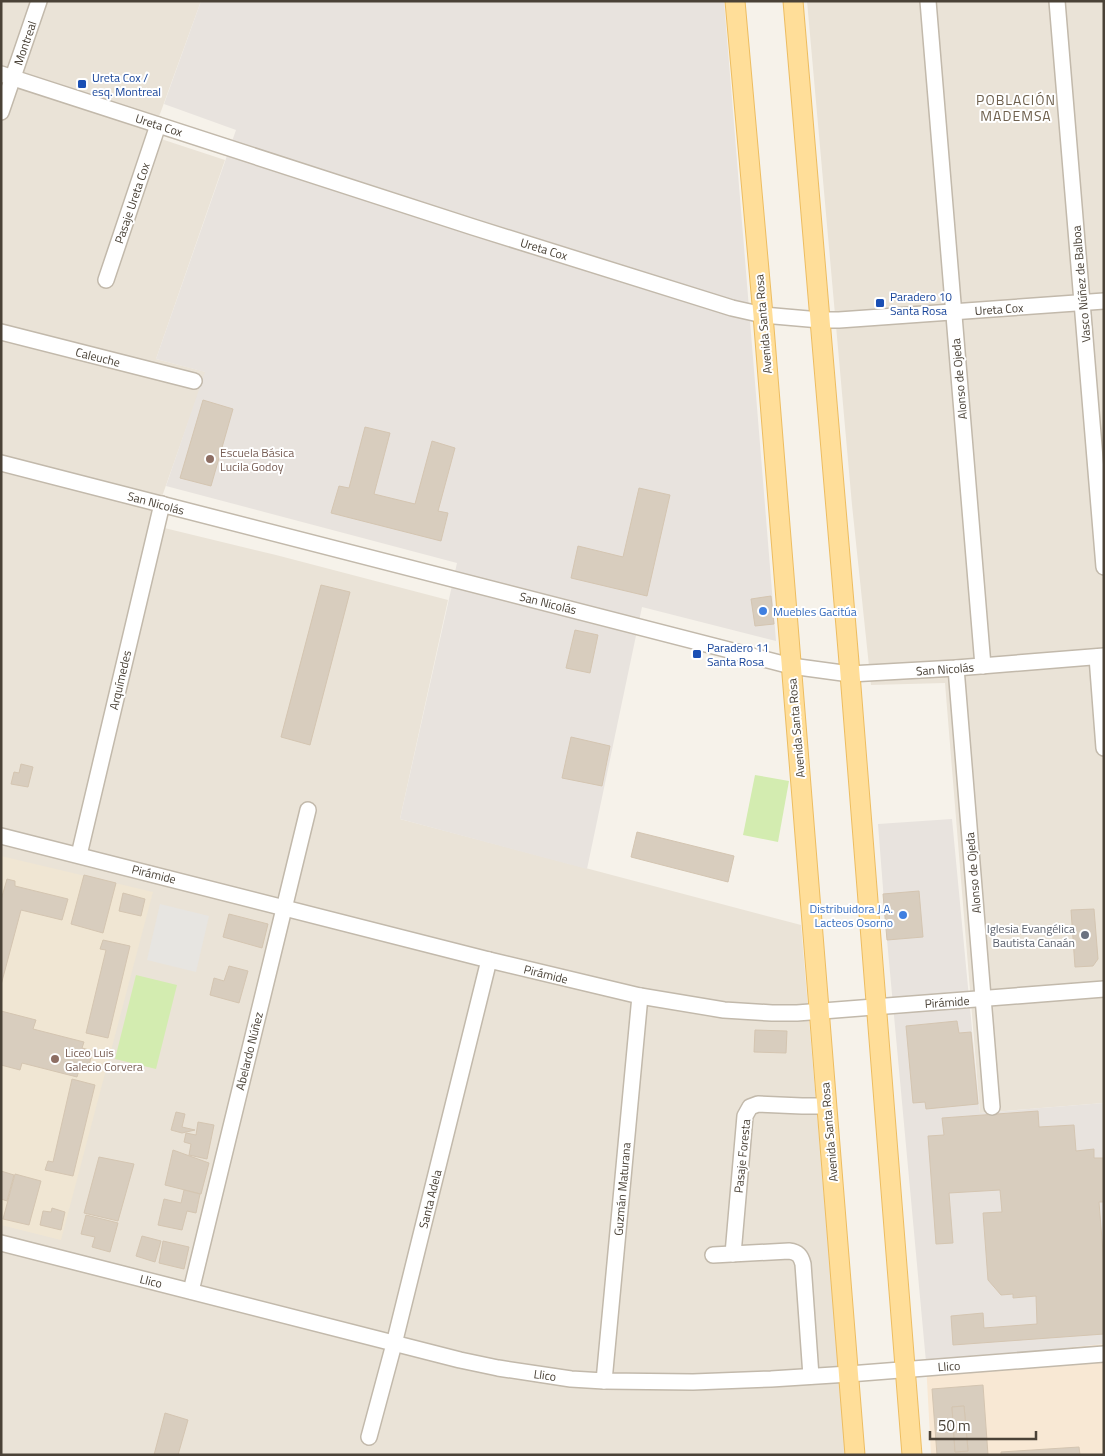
<svg xmlns="http://www.w3.org/2000/svg" width="1105" height="1456" font-family="'Titillium Web',sans-serif">
<rect width="100%" height="100%" fill="#f6f2ea"/>
<g fill="#eae3d7">
<polygon points="1,1 201,1 152,136 225,160 156,359 206,372 152,525 276,555 448,600 400,819 801,925 846,1455 1,1455"/>
<polygon points="807,1 1104,1 1104,1103 980,1113 945,683 871,685 852,505"/>
</g>
<polygon fill="#f8e8d4" points="1104,1344 1104,1455 931,1455 926,1362"/>
<g fill="#e8e3de">
<polygon points="201,1 724,1 776,641 642,607 587,869 400,819 457,563 166,486 205,372 156,359 236,130 164,104"/>
<polygon points="952,819 980,1113 1104,1103 1104,1344 926,1362 887,940 878,824"/>
</g>
<polygon fill="#f0e6d3" points="1,856 153,892 61,1240 1,1225"/>
<g fill="#d3ecb0">
<polygon points="755,775 789,781 778,842 743,835"/>
<polygon points="136,975 177,985 156,1069 115,1059"/>
</g>
<polygon fill="#e7e5e1" points="160,904 209,916 196,972 147,960"/>
<g fill="#d8cdbe" stroke="#d4c5b1" fill-rule="evenodd">
<polygon points="203,400 233,409 211,486 180,478"/>
<polygon points="365,427 390,433 374,494 415,504 432,441 455,448 438,511 448,513 441,541 331,513 339,486 349,488"/>
<polygon points="639,488 670,495 647,596 571,578 578,546 623,557"/>
<polygon points="321,585 350,592 310,745 281,737"/>
<polygon points="771,596 774,624 755,626 751,599"/>
<polygon points="575,630 598,635 590,673 566,668"/>
<polygon points="571,737 610,746 602,786 562,778"/>
<polygon points="21,764 33,767 28,787 11,784 14,772 19,773"/>
<polygon points="637,832 734,856 728,882 631,857"/>
<polygon points="84,875 116,883 103,933 71,924"/>
<polygon points="7,879 15,881 15,886 68,899 62,920 21,910 1,985 1,900"/>
<polygon points="919,891 923,937 887,940 883,894"/>
<polygon points="123,893 145,899 141,916 119,911"/>
<polygon points="1094,909 1098,959 1093,966 1075,967 1071,910"/>
<polygon points="229,914 268,924 262,948 223,937"/>
<polygon points="103,940 130,946 108,1038 86,1033 106,950 100,949"/>
<polygon points="229,966 248,971 239,1003 210,995 214,978 224,981"/>
<polygon points="1,1011 36,1020 33,1029 84,1042 82,1048 93,1051 87,1072 79,1070 77,1077 22,1063 20,1070 1,1065"/>
<polygon points="957,1021 959,1033 971,1032 978,1104 926,1109 925,1102 913,1103 906,1026"/>
<polygon points="755,1030 787,1031 786,1053 754,1052"/>
<polygon points="72,1079 95,1085 73,1176 45,1170 48,1161 53,1162"/>
<polygon points="1038,1111 1039,1127 1074,1125 1076,1151 1094,1149 1094,1158 1104,1158 1104,1202 1099,1202 1104,1265 1104,1334 953,1345 951,1316 983,1313 984,1328 1037,1324 1036,1296 1013,1298 1013,1294 1001,1295 988,1280 983,1213 1002,1212 1000,1190 949,1193 953,1243 936,1244 928,1136 944,1135 942,1118"/>
<polygon points="176,1112 185,1114 182,1127 195,1130 182,1133 171,1130"/>
<polygon points="198,1122 214,1125 207,1159 189,1155 191,1144 184,1142 186,1133 196,1135"/>
<polygon points="173,1150 209,1163 201,1194 165,1185"/>
<polygon points="99,1157 134,1164 118,1221 84,1213"/>
<polygon points="1,1171 14,1175 7,1201 1,1199"/>
<polygon points="15,1174 41,1181 29,1225 3,1219"/>
<polygon points="184,1190 200,1194 196,1213 187,1211 182,1230 158,1225 164,1199 181,1203"/>
<polygon points="52,1208 65,1212 61,1230 40,1225 43,1211 51,1212"/>
<polygon points="86,1215 118,1223 110,1252 92,1247 95,1237 81,1234"/>
<polygon points="142,1236 161,1241 155,1262 136,1256"/>
<polygon points="163,1241 189,1247 184,1269 159,1263"/>
<path d="M983,1385l5,70h-51l-5,-66zM964,1406l4,45 -13,1 -3,-45z"/>
<polygon points="964,1406 968,1451 955,1452 952,1407"/>
<polygon points="165,1413 188,1420 178,1455 154,1455"/>
<polygon points="1079,1447 1080,1455 1001,1455 1001,1452"/>
</g>
<g fill="none" stroke-linecap="round" stroke-linejoin="round">
<defs>
<g id="minor">
<polyline points="928,1 983,666"/>
<polyline points="1057,1 1104,567"/>
<polyline points="1,74 473,227 732,308 763,315 820,320 839,320 1104,301"/>
<polyline points="1,112 39,1"/>
<polyline points="106,280 158,125"/>
<polyline points="1,332 194,381"/>
<polyline points="1,463 791,666 850,674 956,668 1104,656"/>
<polyline points="1097,657 1104,748"/>
<polyline points="956,668 992,1107"/>
<polyline points="1,836 489,960 640,996 724,1010 772,1013 797,1013 1104,989"/>
<polyline points="79,855 162,504"/>
<polyline points="1,1243 460,1360 498,1368 571,1379 604,1381 693,1382 771,1379 849,1374 1104,1354"/>
<polyline points="733,1254 745,1116 750,1107 758,1104 802,1106 827,1106"/>
<path d="M713,1255l76,-4c9,1 12,5 14,13l8,112"/>
<polyline points="191,1291 308,810"/>
<polyline points="604,1381 640,996"/>
<polyline points="369,1437 394,1344 489,960"/>
</g>
<g id="major">
<polyline points="735,1 763,315 855,1455"/>
<polyline points="793,1 850,674 912,1455"/>
</g>
</defs>
<use href="#minor" stroke="#c2b9ab" stroke-width="18"/>
<use href="#major" stroke="#edbd61" stroke-width="21"/>
<use href="#minor" stroke="#fff" stroke-width="15"/>
<use href="#major" stroke="#ffde99" stroke-width="19"/>
</g>
<g fill="#1a4fb4" stroke="#fff" stroke-width="2">
<rect x="77" y="79" width="10" height="10" rx="2.5"/>
<rect x="875" y="298" width="10" height="10" rx="2.5"/>
<rect x="692" y="649" width="10" height="10" rx="2.5"/>
</g>
<g fill="#8d6e63" stroke="#fff" stroke-width="2">
<circle cx="210" cy="459" r="5"/>
<circle cx="55" cy="1059" r="5"/>
</g>
<g fill="#3f7fe0" stroke="#fff" stroke-width="2">
<circle cx="763" cy="611" r="5"/>
<circle cx="903" cy="915" r="5"/>
</g>
<circle fill="#6b7280" stroke="#fff" stroke-width="2" cx="1085" cy="935" r="5"/>
<g text-anchor="middle" dominant-baseline="central" stroke-width="4" stroke-linejoin="round" paint-order="stroke">
<g font-size="12" fill="#4a4237" stroke="#fff">
<text transform="translate(25 43) rotate(-71)">Montreal</text>
<text transform="translate(159 125) rotate(18)">Ureta Cox</text>
<text transform="translate(132 203) rotate(-71)">Pasaje Ureta Cox</text>
<text transform="translate(544 249) rotate(17)">Ureta Cox</text>
<text transform="translate(1081 284) rotate(-95)">Vasco Núñez de Balboa</text>
<text transform="translate(999 309) rotate(-4)">Ureta Cox</text>
<text transform="translate(763 324) rotate(-95)">Avenida Santa Rosa</text>
<text transform="translate(98 357) rotate(14)">Caleuche</text>
<text transform="translate(959 379) rotate(-95)">Alonso de Ojeda</text>
<text transform="translate(156 503) rotate(15)">San Nicolás</text>
<text transform="translate(548 603) rotate(14)">San Nicolás</text>
<text transform="translate(945 669) rotate(-4)">San Nicolás</text>
<text transform="translate(120 680) rotate(-77)">Arquímedes</text>
<text transform="translate(796 728) rotate(-95)">Avenida Santa Rosa</text>
<text transform="translate(973 873) rotate(-95)">Alonso de Ojeda</text>
<text transform="translate(154 874) rotate(14)">Pirámide</text>
<text transform="translate(546 974) rotate(14)">Pirámide</text>
<text transform="translate(947 1002) rotate(-4)">Pirámide</text>
<text transform="translate(249 1051) rotate(-76)">Abelardo Núñez</text>
<text transform="translate(829 1132) rotate(-95)">Avenida Santa Rosa</text>
<text transform="translate(742 1156) rotate(-84)">Pasaje Foresta</text>
<text transform="translate(622 1189) rotate(-85)">Guzmán Maturana</text>
<text transform="translate(430 1199) rotate(-76)">Santa Adela</text>
<text transform="translate(151 1281) rotate(14)">Llico</text>
<text transform="translate(949 1366) rotate(-4)">Llico</text>
<text transform="translate(545 1375) rotate(8)">Llico</text>
</g>
<g font-size="12" fill="#164399" stroke="#fff" text-anchor="start">
<text x="92" y="77">Ureta Cox /<tspan x="92" dy="14">esq. Montreal</tspan></text>
<text x="890" y="296">Paradero 10<tspan x="890" dy="14">Santa Rosa</tspan></text>
<text x="707" y="647">Paradero 11<tspan x="707" dy="14">Santa Rosa</tspan></text>
</g>
<g font-size="12" fill="#785e54" stroke="#fff" text-anchor="start">
<text x="220" y="452">Escuela Básica<tspan x="220" dy="14">Lucila Godoy</tspan></text>
<text x="65" y="1052">Liceo Luis<tspan x="65" dy="14">Galecio Corvera</tspan></text>
</g>
<g font-size="12" fill="#366cbe" stroke="#fff" text-anchor="start">
<text x="773" y="611">Muebles Gacitúa</text>
<text x="893" y="908" text-anchor="end">Distribuidora J.A.<tspan x="893" dy="14">Lacteos Osorno</tspan></text>
</g>
<g font-size="12" fill="#5b616d" stroke="#fff" text-anchor="end">
<text x="1075" y="928">Iglesia Evangélica<tspan x="1075" dy="14">Bautista Canaán</tspan></text>
</g>
<g font-size="14" letter-spacing="1" fill="#6e604d" stroke="#fff">
<text x="1016" y="99">POBLACIÓN<tspan x="1016" dy="16">MADEMSA</tspan></text>
</g>
</g>
<rect width="1105" height="1456" fill="none" stroke="#4a4237" stroke-width="5"/>
<path d="M930 1431v8h106v-8" fill="none" stroke="#4a4237" stroke-width="2.5"/>
<text x="938" y="1431" font-size="15" fill="#4a4237" stroke="#ffffff" stroke-width="4" paint-order="stroke">50 m</text>
</svg>
